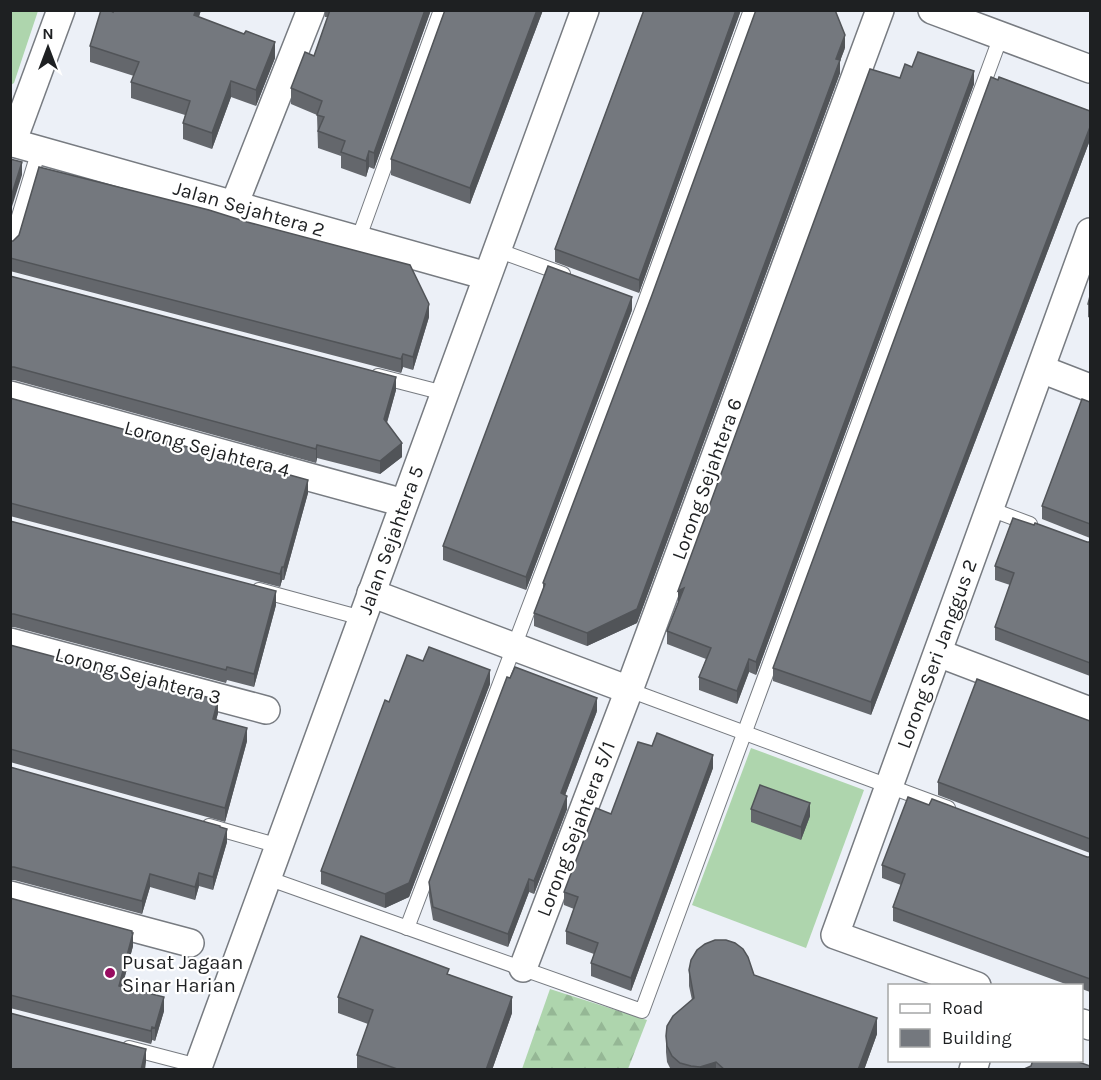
<svg xmlns="http://www.w3.org/2000/svg" width="1101" height="1080" font-family="Karla,sans-serif">
<defs>
<pattern id="forest-firs" width="22" height="20" patternUnits="userSpaceOnUse" patternTransform="scale(1.5)"><rect width="22" height="20" fill="#aed5ad"/><path d="M5 1l3.5 6h-7zM16 11l3.5 6h-7z" fill="#95b795"/></pattern>
</defs>
<rect width="100%" height="100%" fill="#ecf0f7"/>
<g fill="#aed5ad">
<polygon points="11,10 38,11 14,83 11,85"/>
<polygon points="751,748 864,790 806,948 692,905"/>
</g>
<polygon fill="url(#forest-firs)" points="550,989 647,1020 628,1069 522,1069"/>
<g fill="none" stroke-linecap="round" stroke-linejoin="round">
<defs>
<g id="service">
<polyline points="358,240 441,10"/>
<polyline points="10,246 39,150"/>
<polyline points="497,250 563,274"/>
<polyline points="378,376 444,393"/>
<polyline points="990,509 1030,524"/>
<polyline points="259,590 362,618"/>
<polyline points="629,690 948,808"/>
<polyline points="209,826 279,846"/>
<polyline points="267,878 642,1011 1001,36"/>
<polyline points="407,928 644,305 751,10"/>
<polyline points="129,1048 198,1066"/>
</g>
<g id="minor">
<polyline points="932,10 1090,69"/>
<polyline points="10,142 487,276"/>
<polyline points="12,143 61,10"/>
<polyline points="234,205 311,10"/>
<polyline points="1041,369 1090,388"/>
<polyline points="10,395 404,503"/>
<polyline points="371,593 629,690 880,10"/>
<polyline points="10,642 266,710"/>
<polyline points="938,653 1090,711"/>
<polyline points="10,895 190,943"/>
<polyline points="523,968 629,690"/>
<polyline points="977,986 835,935 1090,232"/>
<polyline points="1082,1023 1090,1026"/>
<polyline points="197,1070 585,10"/>
<polyline points="973,1070 976,1060"/>
</g>
</defs>
<use href="#service" stroke="#777b81" stroke-width="16"/>
<use href="#minor" stroke="#777b81" stroke-width="30"/>
<use href="#service" stroke="#fff" stroke-width="14"/>
<use href="#minor" stroke="#fff" stroke-width="27"/>
</g>
<g fill="#64676c">
<polygon points="201,10 199,17 275,58 256,106 231,97 212,149 183,139 183,123 185,115 131,98 131,82 134,76 90,62 90,46 113,12"/>
<polygon points="325,10 431,10 374,169 369,167 366,177 341,168 341,156 318,148 317,115 291,104 291,88 314,56 328,17 325,17"/>
<polygon points="445,10 543,10 470,204 391,175 391,159"/>
<polygon points="644,10 741,10 639,293 555,262 555,249"/>
<polygon points="845,48 840,61 840,73 637,623 587,646 534,626 534,613 543,590 543,583"/>
<polygon points="912,67 974,84 756,675 749,672 737,704 699,690 699,677 706,659 667,644 667,631 900,78"/>
<polygon points="1090,111 1090,140 871,715 773,681 773,668"/>
<polygon points="10,241 429,317 413,370 403,367 401,373 10,271"/>
<polygon points="10,276 396,390 387,423 402,457 380,474 317,458 316,463 14,380 10,380"/>
<polygon points="1090,296 1090,318 1088,317 1088,304"/>
<polygon points="632,310 526,590 443,560 443,546"/>
<polygon points="10,398 308,493 284,580 282,580 280,587 10,516"/>
<polygon points="1090,402 1090,538 1042,519 1042,506"/>
<polygon points="10,521 276,605 254,687 227,680 226,683 14,627 10,627"/>
<polygon points="1087,542 1090,542 1090,676 995,640 995,627 1010,585 995,580 995,566"/>
<polygon points="10,645 218,713 216,720 247,741 225,822 10,762"/>
<polygon points="490,684 409,897 385,908 321,884 321,871 389,702"/>
<polygon points="597,711 565,795 567,809 534,894 529,892 508,947 433,920 429,896 429,882"/>
<polygon points="1090,721 1090,853 938,795 938,782"/>
<polygon points="652,746 713,768 631,991 591,976 591,963 594,954 566,944 566,931 574,909 564,905 564,892"/>
<polygon points="10,767 220,828 227,842 213,890 199,886 195,900 150,887 142,914 14,880 10,880"/>
<polygon points="751,809 810,816 801,840 751,822"/>
<polygon points="1090,857 1090,992 1082,989 1082,986 1071,986 893,921 893,907 901,885 882,878 882,865"/>
<polygon points="10,898 132,933 133,946 122,987 164,1011 155,1041 152,1040 151,1044 10,1008"/>
<polygon points="689,970 754,975 877,1034 864,1070 671,1070 667,1062 666,1052 666,1036 692,1000 689,986"/>
<polygon points="449,974 512,1013 492,1070 357,1070 357,1055 368,1024 338,1013 338,997"/>
</g>
<g fill="#515458">
<polygon points="196,10 201,10 194,31 194,15"/>
<polygon points="425,10 431,10 374,169 374,153"/>
<polygon points="537,10 543,10 470,204 470,188"/>
<polygon points="736,10 741,10 639,293 639,280"/>
<polygon points="845,35 845,48 840,61 840,73 637,623 587,646 587,633 836,59"/>
<polygon points="275,42 275,58 256,106 256,90"/>
<polygon points="974,71 974,84 756,675 756,662"/>
<polygon points="231,81 231,97 212,149 212,133"/>
<polygon points="1090,127 1090,140 871,715 871,702"/>
<polygon points="369,151 369,167 366,177 366,161"/>
<polygon points="22,162 22,175 10,213 10,200"/>
<polygon points="632,297 632,310 526,590 526,577"/>
<polygon points="429,304 429,317 413,370 413,357"/>
<polygon points="403,354 403,367 401,373 401,359"/>
<polygon points="396,377 396,390 384,432 384,419"/>
<polygon points="402,443 402,457 380,474 380,461"/>
<polygon points="317,445 317,458 316,463 316,449"/>
<polygon points="308,480 308,493 284,580 284,567"/>
<polygon points="282,567 282,580 280,587 280,574"/>
<polygon points="684,588 678,604 678,591"/>
<polygon points="276,591 276,605 254,687 254,674"/>
<polygon points="749,659 749,672 737,704 737,691"/>
<polygon points="490,670 490,684 409,897 385,908 385,894"/>
<polygon points="597,698 597,711 561,806 561,793"/>
<polygon points="218,700 218,713 213,732 213,719"/>
<polygon points="247,728 247,741 225,822 225,808"/>
<polygon points="713,755 713,768 631,991 631,978"/>
<polygon points="567,796 567,809 534,894 534,881"/>
<polygon points="810,803 810,816 801,840 801,827"/>
<polygon points="227,829 227,842 213,890 213,877"/>
<polygon points="199,873 199,886 195,900 195,887"/>
<polygon points="150,874 150,887 142,914 142,901"/>
<polygon points="529,879 529,892 508,947 508,934"/>
<polygon points="133,933 133,946 119,999 119,986"/>
<polygon points="164,997 164,1011 155,1041 155,1028"/>
<polygon points="512,997 512,1013 492,1070 486,1070"/>
<polygon points="877,1018 877,1034 864,1070 858,1070"/>
<polygon points="152,1027 152,1040 151,1044 151,1031"/>
<polygon points="146,1049 146,1062 145,1070 141,1070"/>
<polygon points="716,1062 716,1070 700,1070 700,1067"/>
</g>
<g fill="#74787e" stroke="#515458" stroke-width="1.5">
<polygon points="101,10 109,10 113,12 113,10 196,10 194,15 244,34 246,31 275,42 256,90 231,81 212,133 183,123 190,101 131,82 139,62 90,46"/>
<polygon points="330,10 425,10 374,153 369,151 366,161 341,152 345,141 318,131 324,117 317,115 322,101 291,88 305,52 314,56"/>
<polygon points="445,10 537,10 470,188 391,159"/>
<polygon points="644,10 736,10 639,280 555,249"/>
<polygon points="756,10 835,10 845,35 836,59 840,60 637,609 587,633 534,613 545,584 543,583 652,295"/>
<polygon points="918,52 974,71 756,662 749,659 737,691 699,677 711,648 667,631 684,588 678,591 870,69 900,78 905,64 912,67"/>
<polygon points="991,77 998,80 999,77 1090,111 1090,127 871,702 773,668"/>
<polygon points="10,159 22,162 10,200"/>
<polygon points="39,167 209,210 247,222 410,265 429,304 413,357 403,354 401,359 10,258 10,241 13,241 19,235"/>
<polygon points="548,266 632,297 526,577 443,546"/>
<polygon points="10,276 396,377 384,419 402,443 380,461 317,445 316,449 14,367 10,367"/>
<polygon points="1090,296 1090,305 1088,304"/>
<polygon points="10,398 308,480 284,567 282,567 280,574 10,503"/>
<polygon points="1082,399 1090,402 1090,524 1042,506"/>
<polygon points="1013,518 1034,525 1035,523 1087,542 1090,542 1090,663 995,627 1014,573 995,566"/>
<polygon points="10,521 276,591 254,674 227,667 226,670 14,614 10,614"/>
<polygon points="10,645 218,700 213,719 247,728 225,808 10,749"/>
<polygon points="429,647 490,670 409,883 385,894 321,871 385,700 389,702 407,655 423,661"/>
<polygon points="515,667 597,698 561,793 567,796 534,881 529,879 508,934 433,907 429,882 507,677 510,678"/>
<polygon points="977,679 1090,721 1090,839 938,782"/>
<polygon points="657,733 713,755 631,978 591,963 598,943 566,931 578,897 564,892 596,808 611,814 638,742 652,746"/>
<polygon points="10,767 220,826 220,827 227,829 213,877 199,873 195,887 150,874 142,901 14,867 10,867"/>
<polygon points="760,785 810,803 801,827 751,809"/>
<polygon points="908,797 929,805 932,799 1087,857 1090,857 1090,979 893,907 905,874 882,865"/>
<polygon points="10,898 132,931 132,933 133,933 119,986 164,997 155,1028 152,1027 151,1031 10,995"/>
<polygon points="361,936 449,969 447,974 512,997 486,1070 400,1070 357,1055 373,1010 338,997"/>
<polygon points="715,940 726,940 735,943 743,949 748,957 754,975 877,1018 858,1070 725,1070 716,1062 700,1067 691,1066 680,1063 672,1056 667,1046 666,1036 667,1026 673,1016 694,998 689,970 691,960 697,950 705,944"/>
<polygon points="10,1013 146,1049 141,1070 10,1070"/>
<polygon points="1033,1060 1073,1060 1090,1066 1090,1070 1022,1070 1031,1066"/>
</g>
<circle fill="#980c60" stroke="#fff" stroke-width="2" cx="110" cy="973" r="6"/>
<g text-anchor="middle" dominant-baseline="central" stroke-width="4.5" stroke-linejoin="round" paint-order="stroke">
<g font-size="20" fill="#1e2022" stroke="#fff">
<text transform="translate(249 209) rotate(16)">Jalan Sejahtera 2</text>
<text transform="translate(207 449) rotate(15)">Lorong Sejahtera 4</text>
<text transform="translate(707 479) rotate(-70)">Lorong Sejahtera 6</text>
<text transform="translate(391 540) rotate(-70)">Jalan Sejahtera 5</text>
<text transform="translate(937 654) rotate(-70)">Lorong Seri Janggus 2</text>
<text transform="translate(138 676) rotate(15)">Lorong Sejahtera 3</text>
<text transform="translate(576 829) rotate(-69)">Lorong Sejahtera 5/1</text>
</g>
<g font-size="20" fill="#1e2022" stroke="#fff" text-anchor="start">
<text x="122" y="962">Pusat Jagaan<tspan x="122" dy="23">Sinar Harian</tspan></text>
</g>
</g>
<rect width="1101" height="1080" fill="none" stroke="#1e2022" stroke-width="24"/>
<rect x="888" y="984" width="195" height="78" fill="#ffffff" stroke="#a5a6a7" stroke-width="1.5"/>
<rect x="900" y="1004" width="30" height="9" fill="#ffffff" stroke="#a5a6a7" stroke-width="1.5"/>
<text x="942" y="1014" font-size="18" fill="#1e2022">Road</text>
<rect x="900" y="1029" width="30" height="18" fill="#74787e" stroke="#a5a6a7" stroke-width="1.5"/>
<text x="942" y="1044" font-size="18" fill="#1e2022">Building</text>
<g transform="translate(48 48)" stroke="#ffffff" stroke-width="4.5" paint-order="stroke">
<path d="M0-4.5L10 22L0 15L-10 22Z" fill="#1e2022"/>
<text y="-9" font-size="16" font-weight="bold" text-anchor="middle" fill="#1e2022">N</text>
</g>
</svg>
